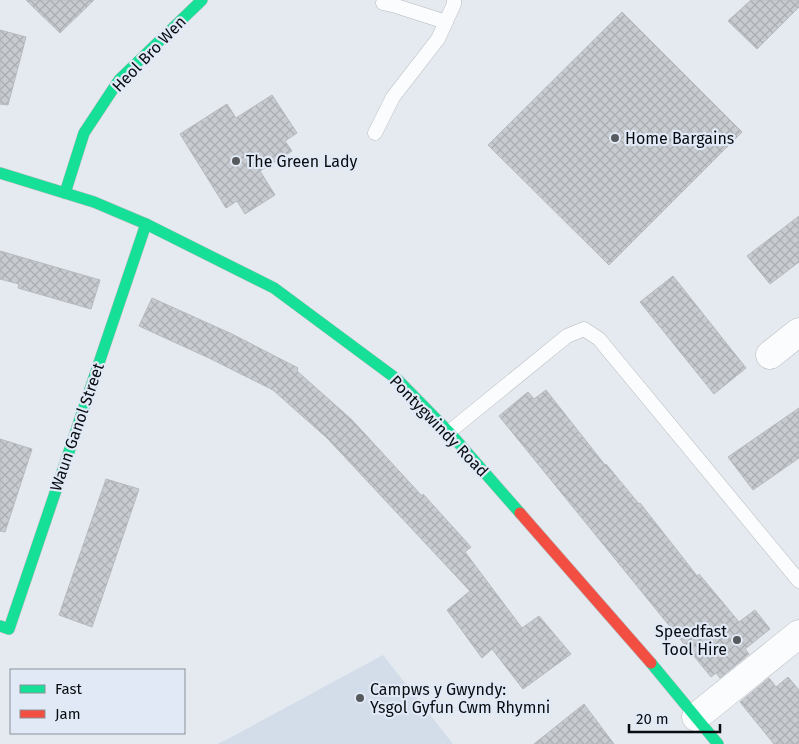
<svg xmlns="http://www.w3.org/2000/svg" width="799" height="744" font-family="'Fira Sans',sans-serif">
<defs>
<pattern id="building-cross-hatch" width="8" height="8" patternUnits="userSpaceOnUse" patternTransform="scale(1.25)"><rect width="8" height="8" fill="#c8ccd1"/><path d="M0 0l8 8M0 8l8-8" fill="none" stroke="#aaaeb2"/></pattern>
</defs>
<rect width="100%" height="100%" fill="#e5eaf0"/>
<polygon fill="#d3dce9" points="383,655 453,744 217,744 224,741"/>
<g fill="url(#building-cross-hatch)" stroke="#b6babe">
<polygon points="26,0 94,0 60,33"/>
<polygon points="751,0 799,0 799,7 757,49 728,21"/>
<polygon points="622,12 742,132 609,265 488,145"/>
<polygon points="0,30 26,37 8,105 0,104"/>
<polygon points="272,95 297,133 285,141 292,151 260,171 275,195 245,214 237,201 226,208 180,134 227,104 236,118"/>
<polygon points="799,216 799,262 770,284 747,256"/>
<polygon points="0,251 100,280 91,309 18,288 19,284 0,279"/>
<polygon points="673,276 746,368 714,394 640,302"/>
<polygon points="152,298 232,334 298,368 297,371 352,420 422,496 423,494 471,547 465,552 522,628 539,616 571,654 523,689 492,649 482,658 447,610 470,591 327,438 273,390 209,358 139,326"/>
<polygon points="546,390 605,465 606,464 639,504 640,503 680,554 697,576 699,574 739,622 755,610 770,629 745,649 749,654 720,678 716,673 711,677 499,416 528,392 534,399"/>
<polygon points="799,408 799,458 753,490 728,457"/>
<polygon points="0,439 32,449 5,532 0,531"/>
<polygon points="106,479 139,489 92,627 59,615"/>
<polygon points="788,677 799,690 799,744 774,744 740,702 769,678 776,687"/>
<polygon points="584,704 614,744 534,744"/>
</g>
<g fill="none" stroke-linecap="round" stroke-linejoin="round">
<defs>
<g id="lane">
<polyline points="383,3 396,6 446,22"/>
<polyline points="375,133 393,97 438,39 454,4 454,0"/>
<polyline points="449,432 567,336 584,329 599,339 799,581"/>
</g>
<g id="street">
<polyline points="770,355 799,332"/>
<polyline points="696,717 799,634"/>
</g>
<g id="fast">
<polyline points="0,173 94,202 146,224 274,288 398,380 449,432 520,513"/>
<polyline points="65,193 84,133 119,80 202,0"/>
<polyline points="0,626 9,629 146,224"/>
<polyline points="651,663 718,744"/>
</g>
<polyline id="jam" points="520,513 651,663"/>
</defs>
<use href="#lane" stroke="#b6babe" stroke-width="15"/>
<use href="#street" stroke="#b6babe" stroke-width="29"/>
<use href="#fast" stroke="#b6babe" stroke-width="12"/>
<use href="#jam" stroke="#b6babe" stroke-width="12"/>
<use href="#lane" stroke="#fbfcfd" stroke-width="14"/>
<use href="#street" stroke="#fbfcfd" stroke-width="28"/>
<use href="#fast" stroke="#16e098" stroke-width="11"/>
<use href="#jam" stroke="#f24e42" stroke-width="11"/>
</g>
<g fill="#565a5e" stroke="#e0e9f5" stroke-width="2">
<circle cx="615" cy="138" r="5"/>
<circle cx="236" cy="161" r="5"/>
<circle cx="737" cy="640" r="5"/>
<circle cx="360" cy="698" r="5"/>
</g>
<g text-anchor="middle" dominant-baseline="central" stroke-width="4.5" stroke-linejoin="round" paint-order="stroke">
<g font-size="16" fill="#090c10" stroke="#e0e9f5">
<text transform="translate(149 54) rotate(-46)">Heol Bro Wen</text>
<text transform="translate(439 426) rotate(46)">Pontygwindy Road</text>
<text transform="translate(77 427) rotate(-71)">Waun Ganol Street</text>
</g>
<g font-size="16" fill="#090c10" stroke="#e0e9f5" text-anchor="start">
<text x="625" y="138">Home Bargains</text>
<text x="246" y="161">The Green Lady</text>
<text x="727" y="631" text-anchor="end">Speedfast<tspan x="727" dy="18">Tool Hire</tspan></text>
<text x="370" y="689">Campws y Gwyndy:<tspan x="370" dy="18">Ysgol Gyfun Cwm Rhymni</tspan></text>
</g>
</g>
<rect x="10" y="669" width="175" height="65" fill="#e0e9f5" stroke="#8a9199"/>
<rect x="20" y="685" width="25" height="8" fill="#16e098" stroke="#8a9199"/>
<text x="55" y="694" font-size="15" fill="#090c10">Fast</text>
<rect x="20" y="710" width="25" height="8" fill="#f24e42" stroke="#8a9199"/>
<text x="55" y="719" font-size="15" fill="#090c10">Jam</text>
<path d="M629 724v8h91v-8" fill="none" stroke="#090c10" stroke-width="2.5"/>
<text x="636" y="724" font-size="15" fill="#090c10" stroke="#e0e9f5" stroke-width="4" paint-order="stroke">20 m</text>
</svg>
